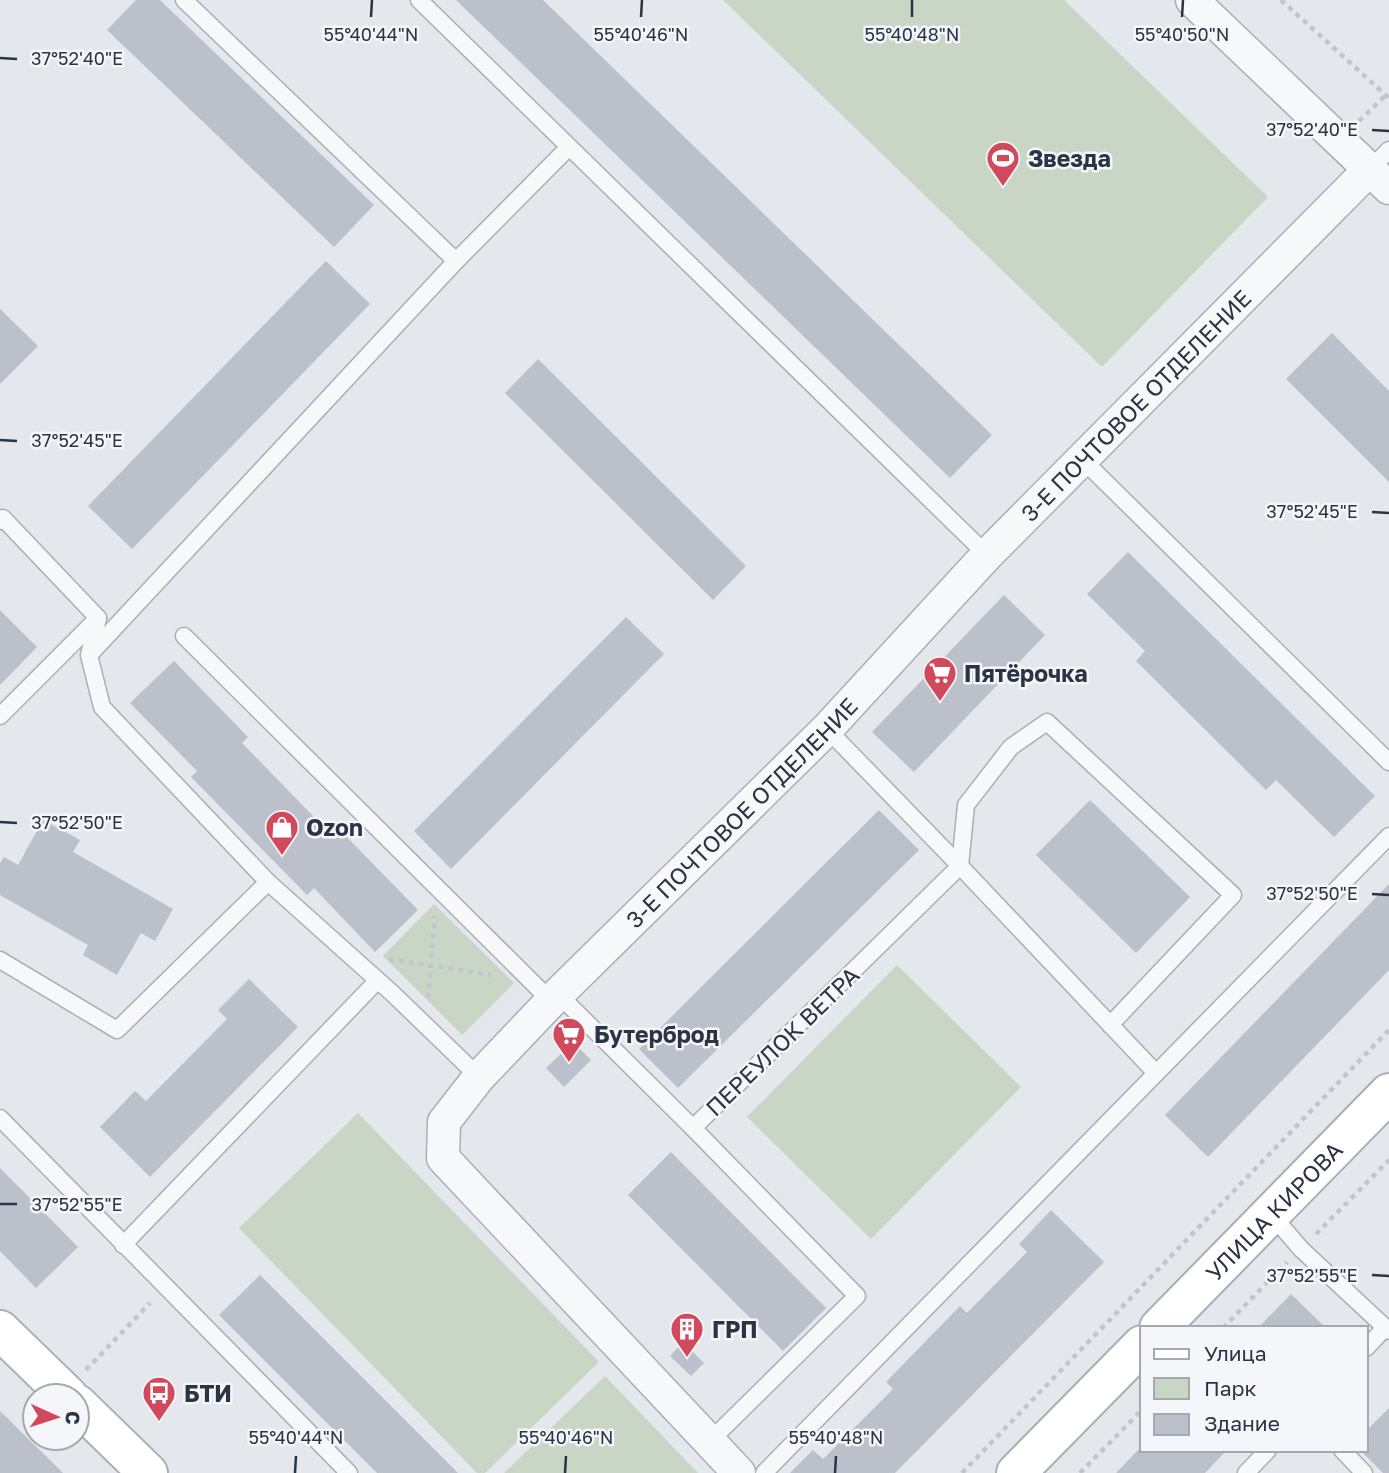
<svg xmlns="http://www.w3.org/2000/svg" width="1389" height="1473" font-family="'Golos Text',sans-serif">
<rect width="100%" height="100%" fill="#e4e7ec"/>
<g fill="#c9d6c5">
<polygon points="723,0 1064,0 1268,197 1102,367"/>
<polygon points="434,904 514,983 462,1035 383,956"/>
<polygon points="897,965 1021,1087 871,1239 747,1117"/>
<polygon points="358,1113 599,1362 485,1473 477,1473 239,1228"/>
<polygon points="605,1376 698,1473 504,1473"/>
</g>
<g fill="#bbc0ca">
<polygon points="136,0 160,0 374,205 334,247 107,30"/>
<polygon points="456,0 543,0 992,435 950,478"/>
<polygon points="326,261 370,304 132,549 88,506"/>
<polygon points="0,309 38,346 0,384"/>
<polygon points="1332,333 1389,391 1389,482 1286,379"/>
<polygon points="538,359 746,566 713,600 505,393"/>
<polygon points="1128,552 1375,796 1334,837 1276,780 1266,790 1136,661 1145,651 1087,594"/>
<polygon points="1004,595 1045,635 914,772 872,732"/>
<polygon points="0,610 37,647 0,685"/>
<polygon points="626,617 664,654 451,869 414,831"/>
<polygon points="174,661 248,737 242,743 315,818 331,834 338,828 418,910 375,952 314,888 307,895 191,777 197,771 130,703"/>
<polygon points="1090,800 1190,897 1136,953 1036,855"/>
<polygon points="879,810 919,850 678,1088 639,1049"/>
<polygon points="43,820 80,840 73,852 173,909 155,941 141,933 117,975 83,955 88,945 0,895 0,863 4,857 18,865"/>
<polygon points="1389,884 1389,970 1208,1157 1165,1115"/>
<polygon points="249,979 298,1027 150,1177 100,1127 135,1091 146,1101 227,1019 218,1010"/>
<polygon points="573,1042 591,1060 564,1087 546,1068"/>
<polygon points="671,1152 826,1308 783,1351 628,1195"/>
<polygon points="0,1168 78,1247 36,1288 0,1251"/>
<polygon points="1051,1210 1104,1262 895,1473 790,1473 813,1450 823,1459 893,1389 886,1382 960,1306 967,1313 1027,1252 1019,1244"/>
<polygon points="260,1275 458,1473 377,1473 219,1315"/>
<polygon points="1291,1294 1326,1328 1258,1328"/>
<polygon points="683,1342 704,1363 691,1376 670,1356"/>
<polygon points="1389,1408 1389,1473 1383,1473 1360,1450 1366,1450 1366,1431"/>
<polygon points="0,1411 63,1473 0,1473"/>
<polygon points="1142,1446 1142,1450 1227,1450 1205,1473 1116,1473"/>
</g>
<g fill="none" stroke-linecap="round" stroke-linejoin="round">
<defs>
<g id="lane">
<polyline points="184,0 456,261"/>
<polyline points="419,0 987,555"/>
<polyline points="1370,169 1389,150"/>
<polyline points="1083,460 1389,762"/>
<polyline points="0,521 3,518 98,618"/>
<polyline points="184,636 551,1001"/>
<polyline points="91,653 456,261 568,148"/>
<polyline points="0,716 98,618 89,655 102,707 268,882 392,993 479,1077"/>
<polyline points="0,960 117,1030 268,882"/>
<polyline points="558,994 693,1128"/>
<polyline points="1110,1025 1233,895 1047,722 1011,747 966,805 960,866 1155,1072"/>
<polyline points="0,1118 349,1473"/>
<polyline points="1271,1214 1301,1249 1389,1331"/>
<polyline points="123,1245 377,981"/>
<polyline points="1366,1348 1384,1329"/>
<polyline points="709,1442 857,1296 693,1128 960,866 827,729"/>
<polyline points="1342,1450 1364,1473"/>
<polyline points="764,1473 1389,836"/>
<polyline points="1246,1473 1268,1450"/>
</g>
<g id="street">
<polyline points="1192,0 1389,188"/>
<path id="s1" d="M739,1473l-296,-315 1,-36 35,-45 79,-83 269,-265 160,-174 383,-386"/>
</g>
<g id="secondary">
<path id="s2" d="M1159,1328l230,-235"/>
<polyline points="0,1330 68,1396"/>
<polyline points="77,1404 148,1473"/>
<polyline points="1016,1473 1142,1345"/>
</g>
</defs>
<use href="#lane" stroke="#a9aeb7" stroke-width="19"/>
<use href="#street" stroke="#a9aeb7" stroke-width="35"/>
<use href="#secondary" stroke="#a9aeb7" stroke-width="42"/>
<g stroke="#c2c5cb" stroke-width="4.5" stroke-dasharray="5 5" stroke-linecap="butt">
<polyline points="1281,0 1389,98"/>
<polyline points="1359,121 1386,95"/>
<polyline points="389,959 491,975"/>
<polyline points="428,998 435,916"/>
<polyline points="1316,1234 1389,1160"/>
<polyline points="1223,1328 1287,1262"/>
<polyline points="86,1370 150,1303"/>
<polyline points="962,1473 1389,1030"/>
<polyline points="1080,1473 1142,1410"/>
</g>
<use href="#lane" stroke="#f7f8fa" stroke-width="16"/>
<use href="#street" stroke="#f7f8fa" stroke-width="32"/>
<use href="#secondary" stroke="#fff" stroke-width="38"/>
</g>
<path fill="none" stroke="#2b3445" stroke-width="2.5" d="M371,17l1,-17M641,17l1,-17M912,17v-17M1182,17l1,-17M0,58l17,1M1372,130l17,1M0,440l17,1M1372,512l17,1M0,822l17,1M1372,894l17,1M0,1204h17M1372,1275l17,1M295,1473l1,-17M565,1473l1,-17M835,1473l1,-17"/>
<defs>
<symbol id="stadium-pin" viewBox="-11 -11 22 30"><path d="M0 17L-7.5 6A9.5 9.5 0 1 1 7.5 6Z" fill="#d1495b" stroke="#f4f6f9"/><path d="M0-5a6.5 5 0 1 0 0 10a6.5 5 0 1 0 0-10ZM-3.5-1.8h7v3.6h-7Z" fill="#fff"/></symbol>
<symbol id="supermarket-pin" viewBox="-11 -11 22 30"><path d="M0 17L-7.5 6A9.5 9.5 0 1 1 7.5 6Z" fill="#d1495b" stroke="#f4f6f9"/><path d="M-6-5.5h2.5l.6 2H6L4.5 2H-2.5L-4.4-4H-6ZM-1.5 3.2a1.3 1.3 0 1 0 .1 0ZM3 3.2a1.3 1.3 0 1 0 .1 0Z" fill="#fff"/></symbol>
<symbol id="shop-pin" viewBox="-11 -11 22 30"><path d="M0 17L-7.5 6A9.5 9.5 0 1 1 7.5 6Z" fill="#d1495b" stroke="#f4f6f9"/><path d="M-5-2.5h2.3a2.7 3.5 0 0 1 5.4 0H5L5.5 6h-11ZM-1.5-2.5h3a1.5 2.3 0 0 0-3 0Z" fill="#fff"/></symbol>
<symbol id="building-pin" viewBox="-11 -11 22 30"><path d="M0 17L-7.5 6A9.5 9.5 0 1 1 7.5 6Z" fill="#d1495b" stroke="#f4f6f9"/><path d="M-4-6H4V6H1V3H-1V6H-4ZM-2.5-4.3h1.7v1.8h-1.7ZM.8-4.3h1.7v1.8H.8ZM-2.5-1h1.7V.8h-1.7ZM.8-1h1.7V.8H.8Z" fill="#fff"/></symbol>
<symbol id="bus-pin" viewBox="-11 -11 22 30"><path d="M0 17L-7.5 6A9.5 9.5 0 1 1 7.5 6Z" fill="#d1495b" stroke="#f4f6f9"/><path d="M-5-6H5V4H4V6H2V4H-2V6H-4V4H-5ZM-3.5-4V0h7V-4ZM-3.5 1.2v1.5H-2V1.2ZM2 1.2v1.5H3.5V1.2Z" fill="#fff"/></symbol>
</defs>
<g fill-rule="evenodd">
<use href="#stadium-pin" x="984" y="139" width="38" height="52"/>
<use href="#supermarket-pin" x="921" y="654" width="38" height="52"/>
<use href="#shop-pin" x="263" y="808" width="38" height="52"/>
<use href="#supermarket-pin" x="550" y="1015" width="38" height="52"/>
<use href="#building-pin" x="668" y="1310" width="38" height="52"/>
<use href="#bus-pin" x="140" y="1374" width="38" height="52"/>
</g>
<g text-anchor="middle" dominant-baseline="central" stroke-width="5" stroke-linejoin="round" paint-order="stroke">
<g font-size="23" font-weight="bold" fill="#2b3445" stroke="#f4f6f9" text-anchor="start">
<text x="1028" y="158">Звезда</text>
<text x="964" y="673">Пятёрочка</text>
<text x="306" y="827">Ozon</text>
<text x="594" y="1034">Бутерброд</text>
<text x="712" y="1329">ГРП</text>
<text x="184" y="1393">БТИ</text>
</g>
<g font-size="23" fill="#2b3445" stroke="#f4f6f9">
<text stroke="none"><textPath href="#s1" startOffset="1465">3-Е ПОЧТОВОЕ ОТДЕЛЕНИЕ</textPath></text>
<text stroke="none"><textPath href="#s1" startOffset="898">3-Е ПОЧТОВОЕ ОТДЕЛЕНИЕ</textPath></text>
<text transform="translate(782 1041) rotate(-44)">ПЕРЕУЛОК ВЕТРА</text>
<text stroke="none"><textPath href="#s2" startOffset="164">УЛИЦА КИРОВА</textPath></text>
</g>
</g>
<g font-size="18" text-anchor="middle" fill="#2b3445" stroke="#f4f6f9" stroke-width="5" stroke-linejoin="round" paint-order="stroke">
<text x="371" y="41">55°40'44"N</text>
<text x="641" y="41">55°40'46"N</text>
<text x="912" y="41">55°40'48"N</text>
<text x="1182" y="41">55°40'50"N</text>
<text x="77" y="65">37°52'40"E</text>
<text x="1312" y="136">37°52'40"E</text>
<text x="77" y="447">37°52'45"E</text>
<text x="1312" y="518">37°52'45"E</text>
<text x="77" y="829">37°52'50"E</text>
<text x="1312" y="900">37°52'50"E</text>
<text x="77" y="1211">37°52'55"E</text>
<text x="1312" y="1282">37°52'55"E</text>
<text x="296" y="1444">55°40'44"N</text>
<text x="566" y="1444">55°40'46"N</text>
<text x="836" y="1444">55°40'48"N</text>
</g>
<rect x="1140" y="1326" width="228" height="126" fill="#f4f6f9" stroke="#a4a8b1" stroke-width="2"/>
<rect x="1154" y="1349" width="35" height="10" fill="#ffffff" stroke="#a4a8b1" stroke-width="2"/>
<text x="1204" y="1361" font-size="21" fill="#2b3445">Улица</text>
<rect x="1154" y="1378" width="35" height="21" fill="#c9d6c5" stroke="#a4a8b1" stroke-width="2"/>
<text x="1204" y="1396" font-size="21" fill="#2b3445">Парк</text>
<rect x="1154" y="1414" width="35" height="21" fill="#bbc0ca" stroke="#a4a8b1" stroke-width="2"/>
<text x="1204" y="1431" font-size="21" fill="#2b3445">Здание</text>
<g transform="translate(56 1417) rotate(93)"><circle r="33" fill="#f4f6f9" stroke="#a4a8b1" stroke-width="2"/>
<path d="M0-5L12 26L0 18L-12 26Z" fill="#d1495b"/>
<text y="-10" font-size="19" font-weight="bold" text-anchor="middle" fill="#2b3445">С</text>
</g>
</svg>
